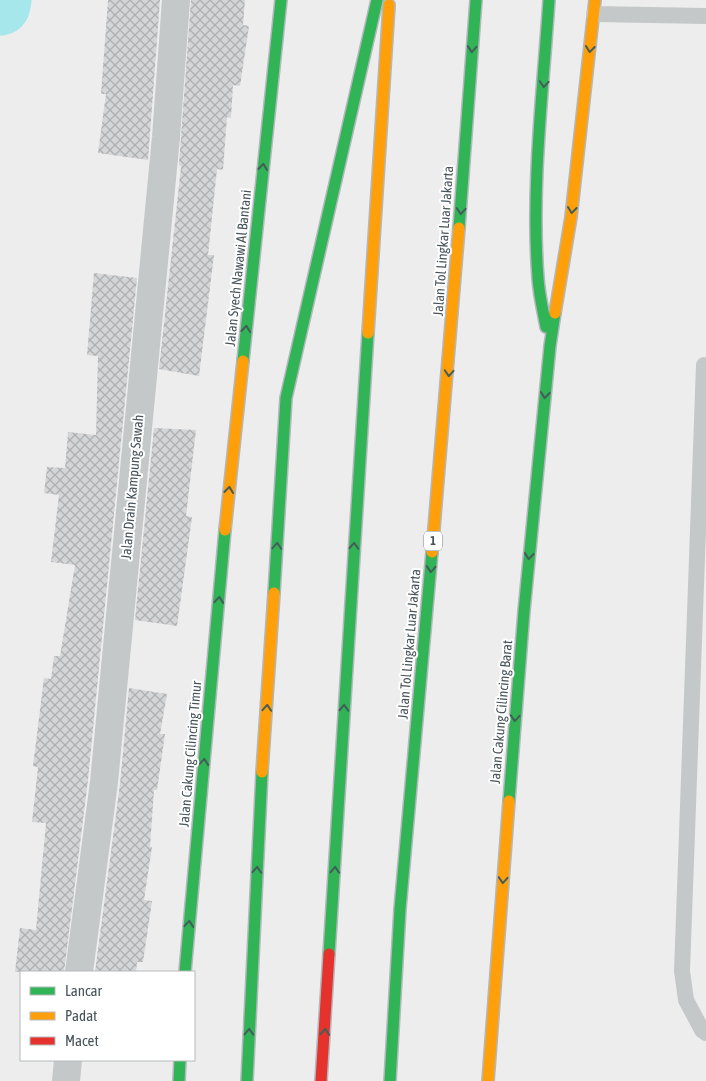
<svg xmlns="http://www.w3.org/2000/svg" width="706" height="1081" font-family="'Asap Condensed',sans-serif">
<defs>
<pattern id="building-cross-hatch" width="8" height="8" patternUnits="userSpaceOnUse" patternTransform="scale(1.25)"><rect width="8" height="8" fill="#d4d5d6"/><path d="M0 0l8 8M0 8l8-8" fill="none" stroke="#aeafb1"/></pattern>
</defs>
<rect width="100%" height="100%" fill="#eeeded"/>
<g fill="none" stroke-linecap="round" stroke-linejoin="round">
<polyline stroke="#a6e7eb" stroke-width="61" points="0,5 1,0"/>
</g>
<g fill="url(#building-cross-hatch)">
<polygon points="108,0 160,0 148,160 98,153 106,94 101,94"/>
<polygon points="191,0 245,0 243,25 249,26 240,86 233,85 231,118 227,117 223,170 217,169 208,255 214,255 199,376 159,369 181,167 179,164"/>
<polygon points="94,273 137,278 88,780 64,972 15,972 20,928 36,930 46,823 32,822 38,767 33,766 44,678 51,679 54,656 60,656 75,565 51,562 59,495 44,493 47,467 65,468 68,432 96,435 98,356 87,355"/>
<polygon points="154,428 196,430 186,516 192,517 177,626 135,620"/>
<polygon points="129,688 167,694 160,734 165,734 157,790 154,790 150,847 152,847 144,900 152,901 143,962 137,962 136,972 95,972 120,784"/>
</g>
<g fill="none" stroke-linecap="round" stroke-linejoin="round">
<defs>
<g id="fast">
<polyline points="459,228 476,0"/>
<path d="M546,327c-3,-16 -7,-33 -8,-49 -7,-90 5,-188 11,-278"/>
<polyline points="243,361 281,0"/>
<polyline points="274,593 286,398 377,0"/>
<polyline points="509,801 524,611 550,346 555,313"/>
<polyline points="329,954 368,333"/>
<polyline points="185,972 225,530"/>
<polyline points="179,1081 180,1060"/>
<polyline points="247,1081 262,772"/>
<polyline points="390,1081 400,909 432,552"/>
</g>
<g id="slow">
<polyline points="555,313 571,217 595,0"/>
<polyline points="368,333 389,5"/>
<polyline points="225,530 243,361"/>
<polyline points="432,552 459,228"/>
<polyline points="262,772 274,593"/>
<polyline points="488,1081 509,801"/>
</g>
<polyline id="jam" points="321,1081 329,954"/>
</defs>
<use href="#fast" stroke="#b2b8bd" stroke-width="14"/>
<use href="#slow" stroke="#b2b8bd" stroke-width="14"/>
<use href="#jam" stroke="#b2b8bd" stroke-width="14"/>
<g stroke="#c5c8c9" stroke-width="16">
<polyline points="594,14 706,16"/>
<polyline points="704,365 682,971 686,1000 702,1030 706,1033"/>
</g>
<g stroke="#c5c8c9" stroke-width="28">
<polyline points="79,972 104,782 166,137 176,0"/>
<polyline points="66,1081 68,1060"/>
</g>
<use href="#fast" stroke="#30b455" stroke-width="11"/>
<use href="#slow" stroke="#ff9f0a" stroke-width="11"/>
<use href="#jam" stroke="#e5322d" stroke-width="11"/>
</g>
<defs><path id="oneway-chevron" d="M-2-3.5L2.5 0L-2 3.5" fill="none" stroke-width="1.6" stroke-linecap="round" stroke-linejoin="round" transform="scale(1.25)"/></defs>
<g stroke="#435d59">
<use href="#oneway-chevron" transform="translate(472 49) rotate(94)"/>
<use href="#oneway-chevron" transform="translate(590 49) rotate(97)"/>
<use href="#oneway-chevron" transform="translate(544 84) rotate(94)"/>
<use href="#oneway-chevron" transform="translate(263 167) rotate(-84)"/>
<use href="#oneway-chevron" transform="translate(572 210) rotate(97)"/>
<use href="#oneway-chevron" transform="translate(461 211) rotate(94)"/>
<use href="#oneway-chevron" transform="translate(246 329) rotate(-84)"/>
<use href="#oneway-chevron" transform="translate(449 373) rotate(94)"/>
<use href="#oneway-chevron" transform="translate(545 395) rotate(96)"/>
<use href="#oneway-chevron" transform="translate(229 490) rotate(-84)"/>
<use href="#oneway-chevron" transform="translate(277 546) rotate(-86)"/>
<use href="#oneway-chevron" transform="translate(354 546) rotate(-86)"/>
<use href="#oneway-chevron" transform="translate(529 556) rotate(96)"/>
<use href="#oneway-chevron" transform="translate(431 569) rotate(95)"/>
<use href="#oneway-chevron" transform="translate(219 600) rotate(-85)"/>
<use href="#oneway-chevron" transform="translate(267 708) rotate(-86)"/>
<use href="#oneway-chevron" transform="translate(344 708) rotate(-87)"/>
<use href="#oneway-chevron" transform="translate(515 718) rotate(94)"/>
<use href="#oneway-chevron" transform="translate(204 762) rotate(-85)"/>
<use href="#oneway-chevron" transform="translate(257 870) rotate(-86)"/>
<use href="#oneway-chevron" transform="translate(335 870) rotate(-87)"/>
<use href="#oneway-chevron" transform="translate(503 880) rotate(94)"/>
<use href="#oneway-chevron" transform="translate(189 924) rotate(-85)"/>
<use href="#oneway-chevron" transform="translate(249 1032) rotate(-88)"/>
<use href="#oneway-chevron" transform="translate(325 1032) rotate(-86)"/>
</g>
<g text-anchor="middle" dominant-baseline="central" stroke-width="4" stroke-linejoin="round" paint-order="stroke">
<rect fill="#fff" stroke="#7d878b" stroke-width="1" x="424" y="531.5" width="18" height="19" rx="4"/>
<g font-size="12" font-weight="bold" fill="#455359">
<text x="433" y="541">1</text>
</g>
<g font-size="14" fill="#455359" stroke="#fff">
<text transform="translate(443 241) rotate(-86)">Jalan Tol Lingkar Luar Jakarta</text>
<text transform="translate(238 268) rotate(-84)">Jalan Syech Nawawi Al Bantani</text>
<text transform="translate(132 487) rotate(-85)">Jalan Drain Kampung Sawah</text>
<text transform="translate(409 644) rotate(-85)">Jalan Tol Lingkar Luar Jakarta</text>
<text transform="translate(501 712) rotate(-85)">Jalan Cakung Cilincing Barat</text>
<text transform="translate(190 754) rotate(-85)">Jalan Cakung Cilincing Timur</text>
</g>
</g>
<rect x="20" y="971" width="175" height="90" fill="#ffffff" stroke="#b5babd"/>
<rect x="30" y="987" width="25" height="8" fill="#30b455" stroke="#b5babd"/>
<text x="65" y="996" font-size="15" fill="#455359">Lancar</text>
<rect x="30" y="1012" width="25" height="8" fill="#ff9f0a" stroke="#b5babd"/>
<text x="65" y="1021" font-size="15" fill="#455359">Padat</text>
<rect x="30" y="1037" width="25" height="8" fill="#e5322d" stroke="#b5babd"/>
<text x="65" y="1046" font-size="15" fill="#455359">Macet</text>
</svg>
